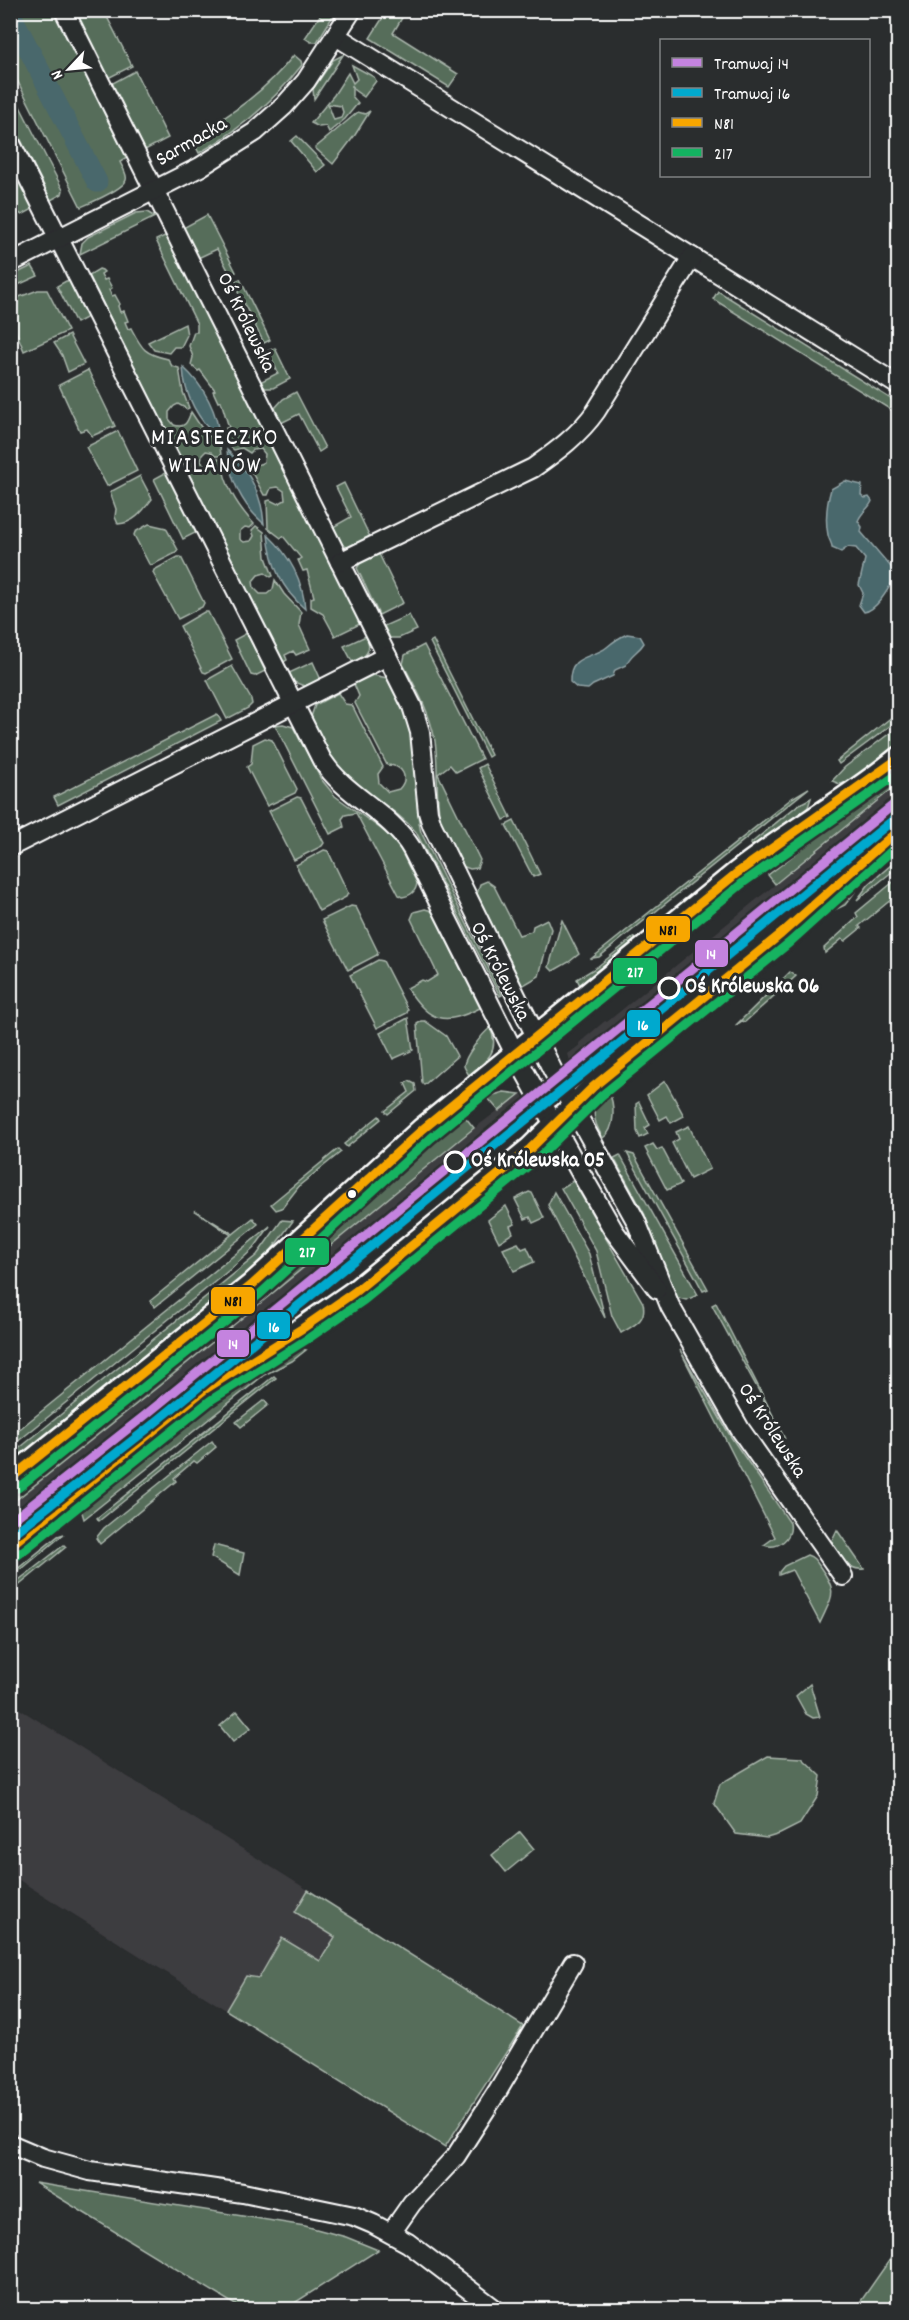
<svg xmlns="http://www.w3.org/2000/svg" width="909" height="2320" font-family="Dekko,sans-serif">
<rect width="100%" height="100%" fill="#2a2d2e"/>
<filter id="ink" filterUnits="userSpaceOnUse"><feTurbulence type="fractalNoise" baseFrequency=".0167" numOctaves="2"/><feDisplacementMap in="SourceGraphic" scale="12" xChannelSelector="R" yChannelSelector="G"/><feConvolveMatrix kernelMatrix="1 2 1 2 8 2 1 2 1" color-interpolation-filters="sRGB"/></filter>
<g filter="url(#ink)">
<g fill="#3e3c40">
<polygon points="898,784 898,807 590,1060 588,1059 578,1067 570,1061 568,1054 580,1045 579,1043 605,1021 607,1022"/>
<polygon points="521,1093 527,1102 527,1108 509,1123 510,1125 11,1527 11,1504 159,1386 471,1131"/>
<polygon points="10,1703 308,1890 295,1912 335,1937 320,1962 282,1939 259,1978 246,1976 226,2010 11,1875"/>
</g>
<g fill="#566d5a" stroke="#aab6ac" stroke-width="1.5" fill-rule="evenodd">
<path d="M11,10l42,1 74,147 -7,4c2,5 8,13 6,18 -2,9 -36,23 -45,27l-70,-139z"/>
<polygon points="85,11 104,11 132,66 108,78 77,15"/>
<polygon points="323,11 336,11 317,42 311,42 305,38"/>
<polygon points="387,11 406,11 393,33 458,74 449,87 370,38"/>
<path d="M294,55l7,6 1,4c-29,37 -62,65 -103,88l-6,-12 1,-5c39,-22 72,-46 100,-81z"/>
<polygon points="343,55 314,99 313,89 333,60"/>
<path d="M352,65l22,12 2,4 -12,16 -10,-7 -2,-5v11l6,7 -13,16 -16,13 -3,-6 -7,1 -8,-4 23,-28 14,-22 5,10 4,-4zM328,104l13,2 2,6 -2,6 -7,2z"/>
<polygon points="135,71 168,138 145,150 111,84"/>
<polygon points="10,87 63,190 62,194 51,200 11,120"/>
<polygon points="370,111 355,135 333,164 315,148 358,112 365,114"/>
<polygon points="297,136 325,165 317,172 291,141"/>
<path d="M10,158l25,50 -13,7c-17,-9 -11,-40 -12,-57z"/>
<polygon points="147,212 155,217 80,254 82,243 88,237 136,213"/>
<polygon points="207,215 236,272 230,274 217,249 198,258 183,228"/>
<polygon points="167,235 362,623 335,636 323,614 311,607 311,598 314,597 307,570 303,571 298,560 301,558 283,536 281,538 268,528 267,501 270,500 278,504 285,500 284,491 278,487 271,488 268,495 264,495 250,469 253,464 260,464 264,462 265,454 261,449 253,450 250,453 242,448 234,450 227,444 226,428 229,428 221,401 218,402 213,391 215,390 200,370 198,371 191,365 193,357 189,346 194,332 197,332 197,324 156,240"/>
<polygon points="32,266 38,276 11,288 11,276"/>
<path d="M99,269l3,1 2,2 -3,2 3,6 3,-1 5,9 -3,2 3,6 3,-1 5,9 -2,2 2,6 4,-1 4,10 -3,1 3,7 3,-1c11,21 13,26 37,31l4,7 7,2 4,24 6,16 -2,1 -9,-5 -4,2 -5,6v7l5,6c12,4 14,-5 17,-13l12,18 17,16 1,10h-6l-4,-4 -5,-1 -4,4 -1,6 3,4 9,-1 2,-5h6c4,27 15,45 33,65l-4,4 -5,-1 -5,4v8l4,3 7,-1 3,-5 -2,-6 4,-4 8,6 2,25 7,19 -2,1 -6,-4 -7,2 -5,6 1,7 6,6h7l6,-5 2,-9 9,14 17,18 -2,13 11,24 -14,6 -3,-4 -8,4 2,5 -5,3 -193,-388z"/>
<polygon points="240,279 270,340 264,343 233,282"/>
<polygon points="66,281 73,281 89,316 76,323 57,286"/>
<polygon points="38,290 47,290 68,331 24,351 11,319 11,300"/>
<polygon points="718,291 896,402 891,410 713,299"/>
<polygon points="185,324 187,335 181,347 174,347 169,353 154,350 148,342"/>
<polygon points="69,335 84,364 68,372 62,355 54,343"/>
<polygon points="275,348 290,379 273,388 265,388 260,382 278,373 268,351"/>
<polygon points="88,370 115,426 92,436 87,429 80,431 59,385"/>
<polygon points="296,392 325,448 319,452 299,414 281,423 275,408 283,399"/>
<polygon points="118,431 137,471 107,486 86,447"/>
<polygon points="167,472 197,532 183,539 154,479"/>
<path d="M140,476l12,23c-10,13 -18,24 -34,25l-3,-7 1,-8 -6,-17z"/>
<polygon points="344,483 371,539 350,548 342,545 333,527 351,517 336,487"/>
<polygon points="149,524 166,528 178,550 176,553 152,565 149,564 134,535 135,532"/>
<polygon points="378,552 403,603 379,615 357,568 363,559"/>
<polygon points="178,557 181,557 204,603 202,607 178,619 153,573 154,570"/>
<polygon points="204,612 208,612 232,659 206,673 203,672 180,626"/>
<polygon points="409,615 417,630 399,638 390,638 384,626"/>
<polygon points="247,633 265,671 255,676 251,675 234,640"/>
<path d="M366,636c7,14 0,21 -13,27l-9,-17z"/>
<polygon points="433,640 491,755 488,757 430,642"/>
<path d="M424,645l58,114 -26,13 -6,-7 -12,9 42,86 -3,8 -7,1 -8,-3c-7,-15 -19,-31 -22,-47 -5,-26 -1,-53 -5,-78 -5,-29 -19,-53 -32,-77l2,-9z"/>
<polygon points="313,662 321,680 304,686 294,682 289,673"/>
<polygon points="232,666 251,699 252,704 248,708 227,719 207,680"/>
<path d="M373,675l14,3c11,23 24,44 27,70 4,28 0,57 7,84l81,163 -2,1 -84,-164c-17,-20 -41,-32 -62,-49 -21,-16 -31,-43 -43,-66l4,-12 23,-12 7,11 7,1 31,62 -5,7 1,9 9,9 11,-3c11,-12 3,-24 -12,-24l-32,-62 4,-7 -5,-12z"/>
<polygon points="898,712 898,720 839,764 837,761"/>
<polygon points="217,714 221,721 58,805 54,797"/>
<path d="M283,724l10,3 28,52 14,17 46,33 16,14 20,40c-1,9 -7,13 -15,14l-3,-2 -43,-82 -11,2 -3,4 2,8 -14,7 -55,-109z"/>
<polygon points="898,727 898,744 895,747 849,782 840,784 832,781 845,767"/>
<polygon points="265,738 272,740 297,789 295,793 267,806 247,767 251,764 253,744"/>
<polygon points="485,764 511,817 504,820 478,768"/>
<polygon points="898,775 898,784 775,884 768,875"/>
<polygon points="809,788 599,957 592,958 792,798"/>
<polygon points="297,797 301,798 324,843 322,846 294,860 269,811"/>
<polygon points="811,798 808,807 803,813 752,846 750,844 798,805"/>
<polygon points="898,807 898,813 850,853 795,906 619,1051 613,1041"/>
<polygon points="514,821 540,874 533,877 506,825"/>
<polygon points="898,846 898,851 866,878 845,905 826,914 824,912 863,875"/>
<polygon points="324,850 328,851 348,893 346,897 319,911 296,865"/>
<polygon points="898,859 898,867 857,900 869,884"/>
<polygon points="898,878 898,894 859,926 861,928 845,941 842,939 825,953 824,948 858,917 856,913"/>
<polygon points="487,881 494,886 519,935 532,931 533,926 547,919 551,929 539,976 522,986 477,894 480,884"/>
<polygon points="351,906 356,907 378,952 377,955 348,970 322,920"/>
<path d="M425,909l7,2 48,97c-37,18 -50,14 -73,-20l15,-8 5,2 11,-7 -27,-56 3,-7z"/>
<polygon points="562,920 579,954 569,962 553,971 549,967"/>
<polygon points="634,937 636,940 580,985 577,979 597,967"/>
<polygon points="378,960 383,961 408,1010 407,1013 377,1028 350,975"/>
<polygon points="790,972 796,976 745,1022 742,1021 735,1026"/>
<polygon points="408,1018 413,1050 393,1059 380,1033"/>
<polygon points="422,1021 425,1021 446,1036 457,1056 424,1085 422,1083 417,1024"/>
<path d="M490,1028c11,23 -4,34 -21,47 -2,-3 -4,-6 -5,-9 0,-9 19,-33 26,-38z"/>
<polygon points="409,1081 415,1084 416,1091 388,1114 385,1111 409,1092 405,1083"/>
<polygon points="665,1081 684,1116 671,1123 667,1116 660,1120 647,1095"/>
<path d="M608,1091c7,12 8,38 -5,47 -11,-18 -14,-33 5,-47z"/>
<polygon points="504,1092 520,1094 499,1111 487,1097"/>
<polygon points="639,1102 650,1125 645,1128 648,1134 640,1138 637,1131 636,1104"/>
<polygon points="462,1113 474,1128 159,1386 11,1504 11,1495 257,1297"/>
<polygon points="379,1116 381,1119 347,1147 344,1144"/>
<polygon points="689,1126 710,1169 690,1179 672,1143 679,1139 676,1132"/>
<polygon points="653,1144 657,1150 662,1148 681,1184 667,1190 645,1148"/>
<polygon points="338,1149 341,1152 300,1185 282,1208 276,1210 271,1204"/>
<polygon points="627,1153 634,1155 708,1289 703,1291"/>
<polygon points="620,1155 698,1295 686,1300 675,1297 644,1217 645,1215 614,1158"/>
<path d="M573,1181l70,122c4,17 -8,22 -22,30l-9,-17 -16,-65 -35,-63z"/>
<polygon points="529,1192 532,1193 544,1218 533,1223 530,1217 525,1219 515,1199"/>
<polygon points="554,1192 589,1254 605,1318 548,1205"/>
<polygon points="506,1206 515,1224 510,1226 513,1233 499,1242 488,1220"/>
<polygon points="194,1210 233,1234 253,1218 258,1224 155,1307 150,1301 231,1235"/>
<polygon points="282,1220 293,1221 270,1252 256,1267 19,1460 17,1458 11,1463 11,1455 257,1255"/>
<polygon points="270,1226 254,1248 233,1267 11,1447 11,1436"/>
<polygon points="518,1243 522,1249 527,1247 534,1262 514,1271 503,1249"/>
<polygon points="317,1281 323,1289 266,1327 264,1325"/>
<polygon points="716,1303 785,1439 712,1305"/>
<polygon points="294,1348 306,1350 292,1361 264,1375 84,1519 81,1509 87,1501 203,1407 258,1369"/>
<path d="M680,1350l51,87 59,86c3,15 -12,27 -26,22l11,-8z"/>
<polygon points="274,1376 276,1378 99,1521 97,1518"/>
<polygon points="264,1400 268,1405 241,1427 236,1422"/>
<polygon points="212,1441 216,1447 197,1463 194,1461 174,1478 176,1481 100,1544 96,1538 104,1528"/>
<path d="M837,1530l27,39c-16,2 -29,-14 -32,-29z"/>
<polygon points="64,1534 11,1578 11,1574 58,1536"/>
<polygon points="64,1545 66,1547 11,1592 11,1586"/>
<polygon points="214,1545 244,1553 240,1575 211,1557"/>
<path d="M807,1555c7,2 9,6 13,12 19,26 12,29 0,56l-28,-53 -13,5v-3l5,-6z"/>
<polygon points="810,1684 820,1717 813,1718 806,1714 796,1696"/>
<polygon points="237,1711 251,1728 233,1742 220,1726"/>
<polygon points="768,1756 802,1758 821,1776 818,1796 800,1824 780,1834 767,1838 736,1834 714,1803 720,1784"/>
<polygon points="520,1832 534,1849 506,1872 492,1855"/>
<polygon points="308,1890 523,2026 445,2147 226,2010 246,1976 259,1978 282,1938 320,1961 335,1937 295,1912"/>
<polygon points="35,2183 305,2226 346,2237 378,2250 285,2309 242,2309"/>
<polygon points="898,2248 898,2309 856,2309 856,2308"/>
</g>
<g fill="#49676c" stroke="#92a4a7" stroke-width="1.5">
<path d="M183,367c21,19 35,45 37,74 -21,-21 -36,-44 -37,-74z"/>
<path d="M227,450c22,20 35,43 37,74 -22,-19 -35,-46 -37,-74z"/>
<path d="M845,481l17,4 -1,10 4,3 4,-1 3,4c-3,8 -11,11 -14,20l4,6 -1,5 36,42c-7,12 -20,37 -33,38l-5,-7 4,-12 -4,-8 6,-26 -9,-11 -8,-1 -7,5 -9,-4c0,-6 -3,-7 -4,-13 -3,-15 -1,-32 3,-46z"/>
<path d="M268,535c21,20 35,45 37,74 -23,-20 -34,-43 -37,-74z"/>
<path d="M627,634l13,2 4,7c-6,10 -13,10 -18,22l-11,5 -2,6 -20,9 -5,4 -11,-1 -7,-6c-1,-29 23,-23 37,-35 7,-6 11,-9 20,-13z"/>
</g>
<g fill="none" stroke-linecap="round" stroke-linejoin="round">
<polyline stroke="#49676c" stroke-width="21" points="10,13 97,182"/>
<defs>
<g id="minor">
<polyline points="64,10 412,706 420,732 428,812 432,825 553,1071 636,1221 670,1306 740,1429 843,1576"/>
<polyline points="336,36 898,385"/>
<path d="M10,142l312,618c24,37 67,51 90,89l103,205 64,116 35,61 43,58"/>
<polyline points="10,263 200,167 255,132 284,106 306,81 352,10"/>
<path d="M340,562l193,-94c24,-17 46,-33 63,-57l96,-154"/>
<polyline points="10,847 387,656"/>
<polyline points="10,2144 43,2158 90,2171 243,2193 354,2216 373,2224 408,2243 496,2310"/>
<polyline points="391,2233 412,2203 456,2156 497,2092 573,1963"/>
</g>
<g id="tertiary">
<path d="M10,1479l242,-194 171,-156 314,-256c52,-41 110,-72 161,-114"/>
<polyline points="10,1546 204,1390 303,1328 356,1291 530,1149 593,1087 781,934 862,860 898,830"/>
</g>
</defs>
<use href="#minor" stroke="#fff" stroke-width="22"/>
<use href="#tertiary" stroke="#fff" stroke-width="27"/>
<use href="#minor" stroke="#2a2d2e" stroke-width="18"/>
<use href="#tertiary" stroke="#2a2d2e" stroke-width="22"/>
<defs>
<g id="bus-1">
<polyline points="10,1479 252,1285 423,1129 737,873 898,759"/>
<polyline points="10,1546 204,1390 303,1328 356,1291 530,1149 593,1087 781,934 898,830"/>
</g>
<g id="bus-2">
<polyline points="18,1488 260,1294 431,1138 744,882 898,774"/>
<polyline points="18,1555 211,1400 309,1338 364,1300 538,1158 601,1096 789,943 898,845"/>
</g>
</defs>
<use href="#bus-1" stroke="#2a2d2e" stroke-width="14"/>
<use href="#bus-2" stroke="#2a2d2e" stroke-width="14"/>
<use href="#bus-1" stroke="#f7a600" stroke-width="9"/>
<use href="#bus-2" stroke="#13b361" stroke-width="9"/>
<defs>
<polyline id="tram-1" points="10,1522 143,1417 898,801"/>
<polyline id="tram-2" points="17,1531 151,1426 898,816"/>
</defs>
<use href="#tram-1" stroke="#2a2d2e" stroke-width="14"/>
<use href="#tram-2" stroke="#2a2d2e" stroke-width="14"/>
<use href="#tram-1" stroke="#c483df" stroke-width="9"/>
<use href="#tram-2" stroke="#00a9ce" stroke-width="9"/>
</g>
</g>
<g fill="#2a2d2e" stroke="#fff" stroke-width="3">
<circle cx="669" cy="988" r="10"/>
<circle cx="455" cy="1162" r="10"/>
</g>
<circle fill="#fff" stroke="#2a2d2e" stroke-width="2" cx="352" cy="1194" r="5"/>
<g text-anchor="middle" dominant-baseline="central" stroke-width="6" stroke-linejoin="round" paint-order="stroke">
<g font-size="21" fill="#fff" stroke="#2a2d2e">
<text transform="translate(192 143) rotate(-30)">Sarmacka</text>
<text transform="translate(245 323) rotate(64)">Oś Królewska</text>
<text transform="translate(499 972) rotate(63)">Oś Królewska</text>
<text transform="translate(771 1431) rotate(57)">Oś Królewska</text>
</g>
<g font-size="21" font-weight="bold" fill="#fff" stroke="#2a2d2e" text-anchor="start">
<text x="685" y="988">Oś Królewska 06</text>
<text x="471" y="1162">Oś Królewska 05</text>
</g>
<g font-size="24" letter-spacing="1.5" fill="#fff" stroke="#2a2d2e">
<text x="215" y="439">MIASTECZKO<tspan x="215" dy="28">WILANÓW</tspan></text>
</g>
</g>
<g stroke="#2a2d2e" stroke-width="2">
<rect x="645" y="915" width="46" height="28" rx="6" fill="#f7a600"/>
<rect x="694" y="939" width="35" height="29" rx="6" fill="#c483df"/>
<rect x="612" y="957" width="46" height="28" rx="6" fill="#13b361"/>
<rect x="626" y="1009" width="35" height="29" rx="6" fill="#00a9ce"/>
<rect x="284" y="1237" width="46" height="29" rx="6" fill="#13b361"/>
<rect x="210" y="1286" width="46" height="29" rx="6" fill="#f7a600"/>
<rect x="256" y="1311" width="35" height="29" rx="6" fill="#00a9ce"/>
<rect x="216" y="1329" width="34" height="29" rx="6" fill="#c483df"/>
</g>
<g font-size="16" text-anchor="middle" font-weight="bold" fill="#fff">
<text x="711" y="959">14</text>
<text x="635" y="977">217</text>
<text x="643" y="1030">16</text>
<text x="307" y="1257">217</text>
<text x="274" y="1332">16</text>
<text x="233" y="1349">14</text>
</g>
<g font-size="16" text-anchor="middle" font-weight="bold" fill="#111">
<text x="668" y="935">N81</text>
<text x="233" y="1306">N81</text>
</g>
<rect width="909" height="2320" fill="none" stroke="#2a2d2e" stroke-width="36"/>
<rect x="18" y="18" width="873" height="2284" fill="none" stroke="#fff" stroke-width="2" filter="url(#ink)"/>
<rect x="660" y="39" width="210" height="138" fill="#2a2d2e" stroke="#7f8182" stroke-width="1.5"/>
<rect x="672" y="58" width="30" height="9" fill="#c483df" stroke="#7f8182" stroke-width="1.5"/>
<text x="714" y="69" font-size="18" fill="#ffffff">Tramwaj 14</text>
<rect x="672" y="88" width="30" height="9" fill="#00a9ce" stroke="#7f8182" stroke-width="1.5"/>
<text x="714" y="99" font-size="18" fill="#ffffff">Tramwaj 16</text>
<rect x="672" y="118" width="30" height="9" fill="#f7a600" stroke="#7f8182" stroke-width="1.5"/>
<text x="714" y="129" font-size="18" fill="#ffffff">N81</text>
<rect x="672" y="148" width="30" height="9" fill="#13b361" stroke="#7f8182" stroke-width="1.5"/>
<text x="714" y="159" font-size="18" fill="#ffffff">217</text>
<g transform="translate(69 69) rotate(244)" stroke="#2a2d2e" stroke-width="4.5" paint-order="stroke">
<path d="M0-4.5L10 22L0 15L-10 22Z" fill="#ffffff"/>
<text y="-9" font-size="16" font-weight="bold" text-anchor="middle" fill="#ffffff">N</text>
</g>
</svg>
